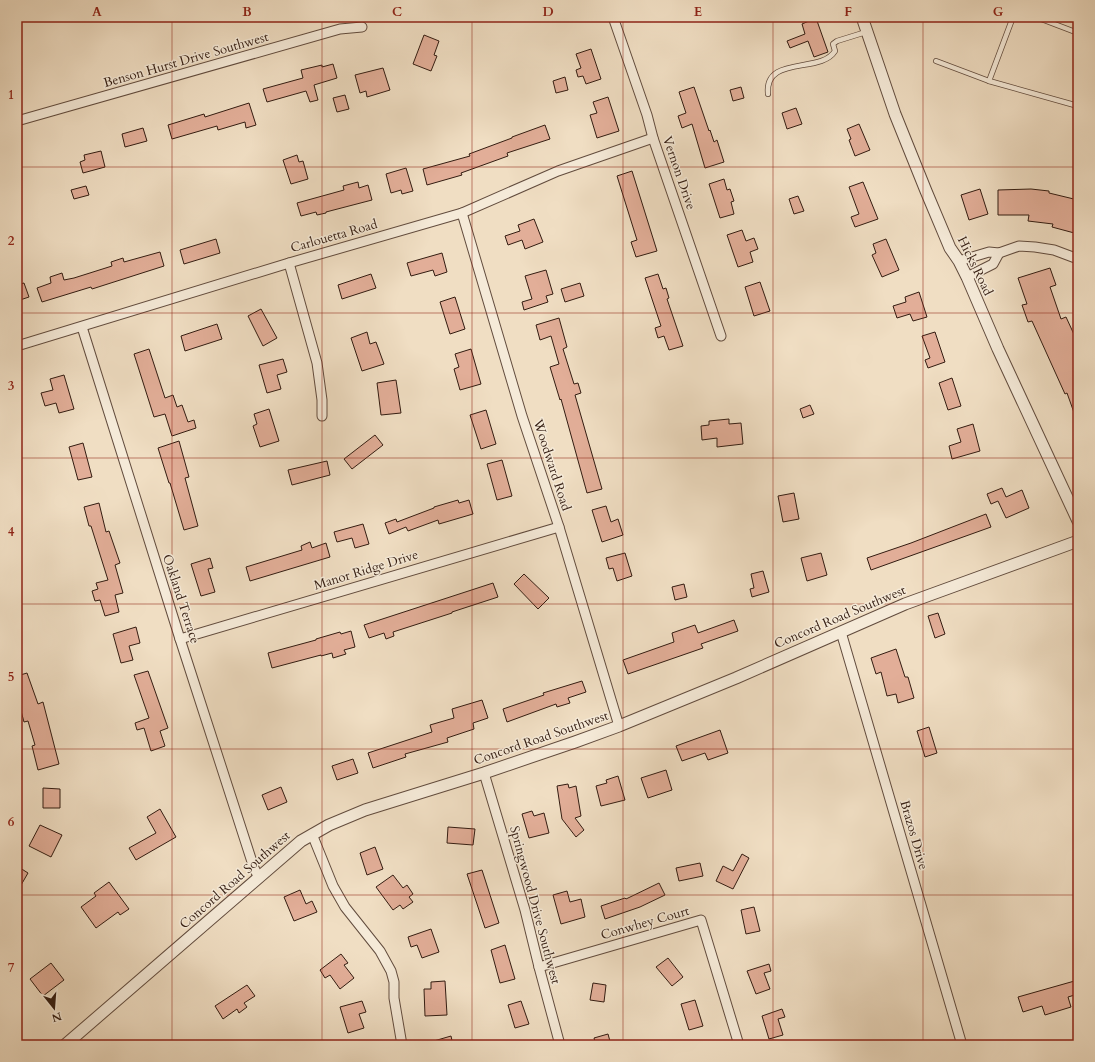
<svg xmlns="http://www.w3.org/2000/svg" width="1095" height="1062" font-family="Cardo,serif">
<rect width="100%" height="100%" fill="#f0dec3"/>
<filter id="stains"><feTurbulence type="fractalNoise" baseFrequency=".005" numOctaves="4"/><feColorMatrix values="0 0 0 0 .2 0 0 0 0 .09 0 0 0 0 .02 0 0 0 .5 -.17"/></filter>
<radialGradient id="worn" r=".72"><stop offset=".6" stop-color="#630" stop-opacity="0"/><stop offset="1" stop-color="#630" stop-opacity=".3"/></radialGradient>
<g fill="#e2ae98" stroke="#331c11">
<polygon points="816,18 828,52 814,57 808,41 790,48 787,41 805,34 802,24"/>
<polygon points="424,35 439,41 434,55 437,56 431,71 413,64"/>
<polygon points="591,49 601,79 586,84 583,76 578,77 576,70 581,68 576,54"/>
<polygon points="333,64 337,78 314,85 318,100 310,102 306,91 267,102 263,89 303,78 301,70 322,65 322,67"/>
<polygon points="383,68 390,90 367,97 366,91 360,93 355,75"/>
<polygon points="565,77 568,90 556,93 553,81"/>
<polygon points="694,87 709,131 710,130 714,142 717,140 724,162 705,168 692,124 682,128 678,116 686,113 679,92"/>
<polygon points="741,87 744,98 733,101 730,90"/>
<polygon points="345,95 349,109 337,112 333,98"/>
<polygon points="608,97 619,131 597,138 590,115 597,113 593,102"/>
<polygon points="249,103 256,125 246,128 245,122 218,130 217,126 172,139 168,125 204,114 205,117"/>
<polygon points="796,108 802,124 787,129 782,113"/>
<polygon points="859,124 870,150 855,156 849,140 851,139 847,129"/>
<polygon points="545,125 550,139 507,153 508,156 461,173 462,175 427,185 423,169 470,156 469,154 512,138 512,137"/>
<polygon points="143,128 147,141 125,147 122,134"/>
<polygon points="101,151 105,167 83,173 80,162 85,160 84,155"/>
<polygon points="297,155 299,162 303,161 308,179 291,184 283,160"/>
<polygon points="406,168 413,191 402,194 401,190 391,193 386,174"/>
<polygon points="632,171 657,251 636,257 631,242 637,240 617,176"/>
<polygon points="724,179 727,190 730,189 734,201 731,202 734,214 720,218 709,184"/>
<polygon points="358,182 359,188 368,185 372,200 326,212 326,213 317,215 316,212 301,216 297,203 344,190 343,186"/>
<polygon points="863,182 878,219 855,227 851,217 859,214 849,187"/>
<polygon points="86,186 89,195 74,199 71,190"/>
<polygon points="980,189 988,214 969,220 961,195"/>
<polygon points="1031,189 1049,191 1049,193 1078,200 1078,234 1052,227 1053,224 1028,221 1029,215 998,215 998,190"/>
<polygon points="798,196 804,211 794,214 789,199"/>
<polygon points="534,219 543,242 525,249 522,240 508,245 505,236 520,231 518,225"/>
<polygon points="742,230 746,241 754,238 758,249 750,252 753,262 738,267 727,235"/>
<polygon points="216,239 220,253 184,264 180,250"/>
<polygon points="886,239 899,270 882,277 872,255 876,253 873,244"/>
<polygon points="160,252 164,266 92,289 91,287 42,302 37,288 51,283 50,277 62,273 64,280 74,278 112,266 111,262 123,258 124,262"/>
<polygon points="442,253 447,272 435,276 433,270 411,276 407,263"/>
<polygon points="1050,268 1056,285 1050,287 1061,319 1066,317 1078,343 1077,421 1067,393 1065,394 1032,321 1028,322 1022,305 1027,304 1018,278"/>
<polygon points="546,270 553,294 546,296 548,302 524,310 522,302 532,299 525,276"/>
<polygon points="371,274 376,288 342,299 338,285"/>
<polygon points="658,274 663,289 666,288 669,298 667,299 683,346 669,350 664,336 658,338 655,328 661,326 645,278"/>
<polygon points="760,282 770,311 754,316 745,287"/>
<polygon points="24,283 29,297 17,301 17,285"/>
<polygon points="580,283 584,296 565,302 561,289"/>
<polygon points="919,292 927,317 913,321 910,314 897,318 893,306 906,302 905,297"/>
<polygon points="455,297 465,329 450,334 440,302"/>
<polygon points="261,309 277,338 263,346 248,316"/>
<polygon points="559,318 567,347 563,349 574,384 578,383 581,393 575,395 602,489 587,493 561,399 560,400 550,367 559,364 551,336 540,340 536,325"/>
<polygon points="217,324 222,339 185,351 181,336"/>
<polygon points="367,332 370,344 376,342 384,364 362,371 351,338"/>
<polygon points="935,332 945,362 928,368 925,360 930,358 922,336"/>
<polygon points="149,349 165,398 173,395 177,407 182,405 188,422 194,420 196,428 172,436 165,414 154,417 134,354"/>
<polygon points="471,349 481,384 460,390 454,369 459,367 455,354"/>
<polygon points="283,359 287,372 277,375 281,389 267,393 259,365"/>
<polygon points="64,375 74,409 59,413 56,403 45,406 41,393 53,390 50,379"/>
<polygon points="952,378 961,406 948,410 939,383"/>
<polygon points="396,380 401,413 381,415 377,383"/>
<polygon points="810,405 814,414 803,418 800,409"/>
<polygon points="269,409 279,441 260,447 253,426 257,424 254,414"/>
<polygon points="486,410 496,444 481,449 470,415"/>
<polygon points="729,419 729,424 741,423 743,444 717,447 717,438 702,440 701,426 709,425 709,421"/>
<polygon points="973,424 980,451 952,459 949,446 961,442 957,429"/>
<polygon points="375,435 383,445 352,469 344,459"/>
<polygon points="179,441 189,477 185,478 198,526 184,530 170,483 169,483 158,448"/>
<polygon points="83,443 92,477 78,480 69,447"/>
<polygon points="502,460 512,496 497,500 487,464"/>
<polygon points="327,461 330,475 292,485 288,470"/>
<polygon points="1002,488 1006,497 1022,490 1029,508 1006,518 998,501 991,504 987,494"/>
<polygon points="794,493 799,519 783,522 778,496"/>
<polygon points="458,500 459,503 469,500 473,514 439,524 438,520 408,531 406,527 389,534 385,523 396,519 397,522 434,508 434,507"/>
<polygon points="99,503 106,532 109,531 120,563 115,565 123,593 115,595 119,612 105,616 100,600 95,601 92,591 98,589 96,583 108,580 91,526 89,526 84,507"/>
<polygon points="606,506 611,522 618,519 623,535 602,542 592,510"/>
<polygon points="986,514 991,527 871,570 867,558 911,543"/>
<polygon points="363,524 369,544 355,548 352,538 337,542 334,532"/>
<polygon points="310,542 312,548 326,543 330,557 250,581 246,567 302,550 301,546"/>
<polygon points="625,553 632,576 617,581 613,568 609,569 606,558"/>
<polygon points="821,553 827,575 807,581 801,558"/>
<polygon points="210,558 213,568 208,569 215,592 201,596 191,564"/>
<polygon points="763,571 769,592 752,597 750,589 754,588 751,574"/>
<polygon points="524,574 549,598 538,609 514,584"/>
<polygon points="493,583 498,597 452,612 452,613 393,632 394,636 386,639 384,633 369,638 364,625"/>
<polygon points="684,584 687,597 675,600 672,587"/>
<polygon points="938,613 945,634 935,638 928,616"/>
<polygon points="734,620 738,631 701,644 703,648 628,674 623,660 674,642 672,633 695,625 698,633"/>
<polygon points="136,627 140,643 129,646 133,660 121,663 113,634"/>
<polygon points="351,631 355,647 344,650 346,654 333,658 332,653 321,656 321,655 272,668 268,653 316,640 316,639 340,632 341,634"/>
<polygon points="896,649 905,677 908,677 914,698 898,703 896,694 887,696 881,672 876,674 871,658"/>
<polygon points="148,671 168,728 160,731 165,746 151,751 144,728 137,730 135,723 149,718 134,675"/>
<polygon points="27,673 38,704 43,702 59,764 38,770 32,746 35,745 28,721 24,722 17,696 17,676"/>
<polygon points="582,681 586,692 568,698 570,703 557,707 556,704 507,722 503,709 544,695 543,693"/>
<polygon points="482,700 488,718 473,723 474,729 447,738 448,742 405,754 406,757 373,768 368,753 432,732 430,725 454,718 452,709"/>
<polygon points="929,727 937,753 925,757 917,731"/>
<polygon points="720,730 728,753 708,760 705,753 682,761 676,746"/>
<polygon points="353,759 358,773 337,780 332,766"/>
<polygon points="666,770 672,790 648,798 641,778"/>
<polygon points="618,776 625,800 601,806 596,786 607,783 606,780"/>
<polygon points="568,784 569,788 576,786 581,816 575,818 584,830 576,837 562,819 557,786"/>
<polygon points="281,787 287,802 268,810 262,795"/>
<polygon points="43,788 60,789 60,808 43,808"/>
<polygon points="160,809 176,837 136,860 129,848 156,833 147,817"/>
<polygon points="532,811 534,816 544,813 549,833 529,838 522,814"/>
<polygon points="40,825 62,835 51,857 29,846"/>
<polygon points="448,827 475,829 473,845 447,843"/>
<polygon points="375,847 383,869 367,875 360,853"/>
<polygon points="742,854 749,858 733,889 716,881 723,866 733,871"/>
<polygon points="700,863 703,876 679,881 676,868"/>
<polygon points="17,866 28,873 17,892"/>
<polygon points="482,870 499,923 485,928 467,874"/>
<polygon points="393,875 403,888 407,885 413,894 409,897 413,902 403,909 400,905 393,910 376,887"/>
<polygon points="109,882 129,909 120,915 118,912 96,928 81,907 96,896 94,893"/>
<polygon points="659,883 665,895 640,907 605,919 601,906 625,898 626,899"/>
<polygon points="300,890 306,904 312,901 317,912 294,921 284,897"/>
<polygon points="567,891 570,902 581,899 585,917 561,924 553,895"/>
<polygon points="754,907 760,931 746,934 741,910"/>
<polygon points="431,929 439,952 422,958 417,945 411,947 408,937"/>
<polygon points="505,945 515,979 500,983 491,950"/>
<polygon points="341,954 348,963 344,965 354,978 340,989 330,975 325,978 320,970"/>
<polygon points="668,958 683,977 672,986 656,967"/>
<polygon points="51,963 64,980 43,996 30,979"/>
<polygon points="769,964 771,971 764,973 770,989 756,994 747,971"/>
<polygon points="1078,980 1078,994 1068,997 1071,1007 1045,1015 1042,1006 1023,1012 1018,997"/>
<polygon points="445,981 447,1015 425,1016 424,989 431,989 431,982"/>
<polygon points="593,983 606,985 604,1002 590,1000"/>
<polygon points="247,985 255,996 244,1003 247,1007 239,1013 237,1009 223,1019 215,1006"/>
<polygon points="695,1000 703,1026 689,1030 681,1004"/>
<polygon points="362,1001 366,1012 359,1014 364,1028 348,1033 340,1007"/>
<polygon points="521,1001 529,1024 515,1028 508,1005"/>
<polygon points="782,1009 785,1017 778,1019 783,1035 769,1039 762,1016"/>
<polygon points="608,1034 611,1045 596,1045 594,1038"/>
<polygon points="451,1036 453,1045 428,1045 427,1043"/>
</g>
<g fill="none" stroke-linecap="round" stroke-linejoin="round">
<defs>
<g id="service">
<polyline points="1036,17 1078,33"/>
<polyline points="936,61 989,81 1078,106"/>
<polyline points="989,81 1013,17"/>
<path d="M768,94c-4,-39 53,-20 67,-43l-2,-7 4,-3 29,-9"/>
</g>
<g id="minor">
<polyline points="613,17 647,115 653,138 721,336"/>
<polyline points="17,121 340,29 362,27"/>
<polyline points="462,213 522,416 559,527 619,726"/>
<polyline points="959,261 989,252 999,253 1019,246 1035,247 1054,250 1078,259"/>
<polyline points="289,263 317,363 322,400 322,416"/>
<polyline points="967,277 993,264 999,253"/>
<polyline points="82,327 180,639 254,868 259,878"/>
<polyline points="17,346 289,263 462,213 558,171 653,138"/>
<polyline points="841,632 962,1045"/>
<polyline points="180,639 559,527"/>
<polyline points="484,773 525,910 539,967 560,1045"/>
<polyline points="312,834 333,886 345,907 380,951 391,971 394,982 394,998 402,1045"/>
<polyline points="539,967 701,920 739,1045"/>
</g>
<g id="tertiary">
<polyline points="862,17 895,114 926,191 950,248 959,261 967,277 998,349 1078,521"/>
<polyline points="65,1045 301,841 329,825 365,810 484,773 575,742 619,726 736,678 905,604 1078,541"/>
</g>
</defs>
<use href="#service" stroke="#624c3e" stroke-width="6"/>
<use href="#minor" stroke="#624c3e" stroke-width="11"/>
<use href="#tertiary" stroke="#624c3e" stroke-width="13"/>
<use href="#service" stroke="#f5ead8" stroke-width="4.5"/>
<use href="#minor" stroke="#f5ead8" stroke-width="9"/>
<use href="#tertiary" stroke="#f5ead8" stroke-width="11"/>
</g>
<path fill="none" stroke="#8f2418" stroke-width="1" stroke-opacity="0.55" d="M172,17v1028M322,17v1028M472,17v1028M623,17v1028M773,17v1028M923,17v1028M17,167h1061M17,313h1061M17,458h1061M17,604h1061M17,749h1061M17,895h1061"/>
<g text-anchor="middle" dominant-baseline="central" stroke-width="3" stroke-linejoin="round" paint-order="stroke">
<g font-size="13" fill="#331c11" stroke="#f5ead8">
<text transform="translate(186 60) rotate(-16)">Benson Hurst Drive Southwest</text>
<text transform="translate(679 173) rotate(71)">Vernon Drive</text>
<text transform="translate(334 236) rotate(-16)">Carlouetta Road</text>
<text transform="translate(975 266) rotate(64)">Hicks Road</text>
<text transform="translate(552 465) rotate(72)">Woodward Road</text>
<text transform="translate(366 570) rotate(-17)">Manor Ridge Drive</text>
<text transform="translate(181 599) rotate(72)">Oakland Terrace</text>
<text transform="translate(840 617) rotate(-23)">Concord Road Southwest</text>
<text transform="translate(541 738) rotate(-19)">Concord Road Southwest</text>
<text transform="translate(914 835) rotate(74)">Brazos Drive</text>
<text transform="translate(235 880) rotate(-41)">Concord Road Southwest</text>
<text transform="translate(535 905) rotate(75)">Springwood Drive Southwest</text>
<text transform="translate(645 923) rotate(-16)">Conwhey Court</text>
</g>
</g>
<rect width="1095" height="1062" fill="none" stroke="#f0dec3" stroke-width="44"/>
<g transform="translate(54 1008) rotate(163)" stroke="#f5ead8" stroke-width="3" paint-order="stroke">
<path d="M0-3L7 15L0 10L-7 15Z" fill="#331c11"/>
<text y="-6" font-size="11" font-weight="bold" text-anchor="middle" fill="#331c11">N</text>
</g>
<rect x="22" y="22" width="1051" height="1018" fill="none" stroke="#8f2418" stroke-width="1.5"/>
<g font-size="13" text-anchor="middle" font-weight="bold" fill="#8f2418">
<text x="97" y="16">A</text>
<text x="247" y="16">B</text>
<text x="397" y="16">C</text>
<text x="548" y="16">D</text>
<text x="698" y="16">E</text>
<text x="848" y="16">F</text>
<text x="998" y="16">G</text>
<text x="11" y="99">1</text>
<text x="11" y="245">2</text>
<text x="11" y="390">3</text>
<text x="11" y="536">4</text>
<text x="11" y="681">5</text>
<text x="11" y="826">6</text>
<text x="11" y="972">7</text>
</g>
<rect width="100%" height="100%" filter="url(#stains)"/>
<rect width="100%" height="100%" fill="url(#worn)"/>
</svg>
